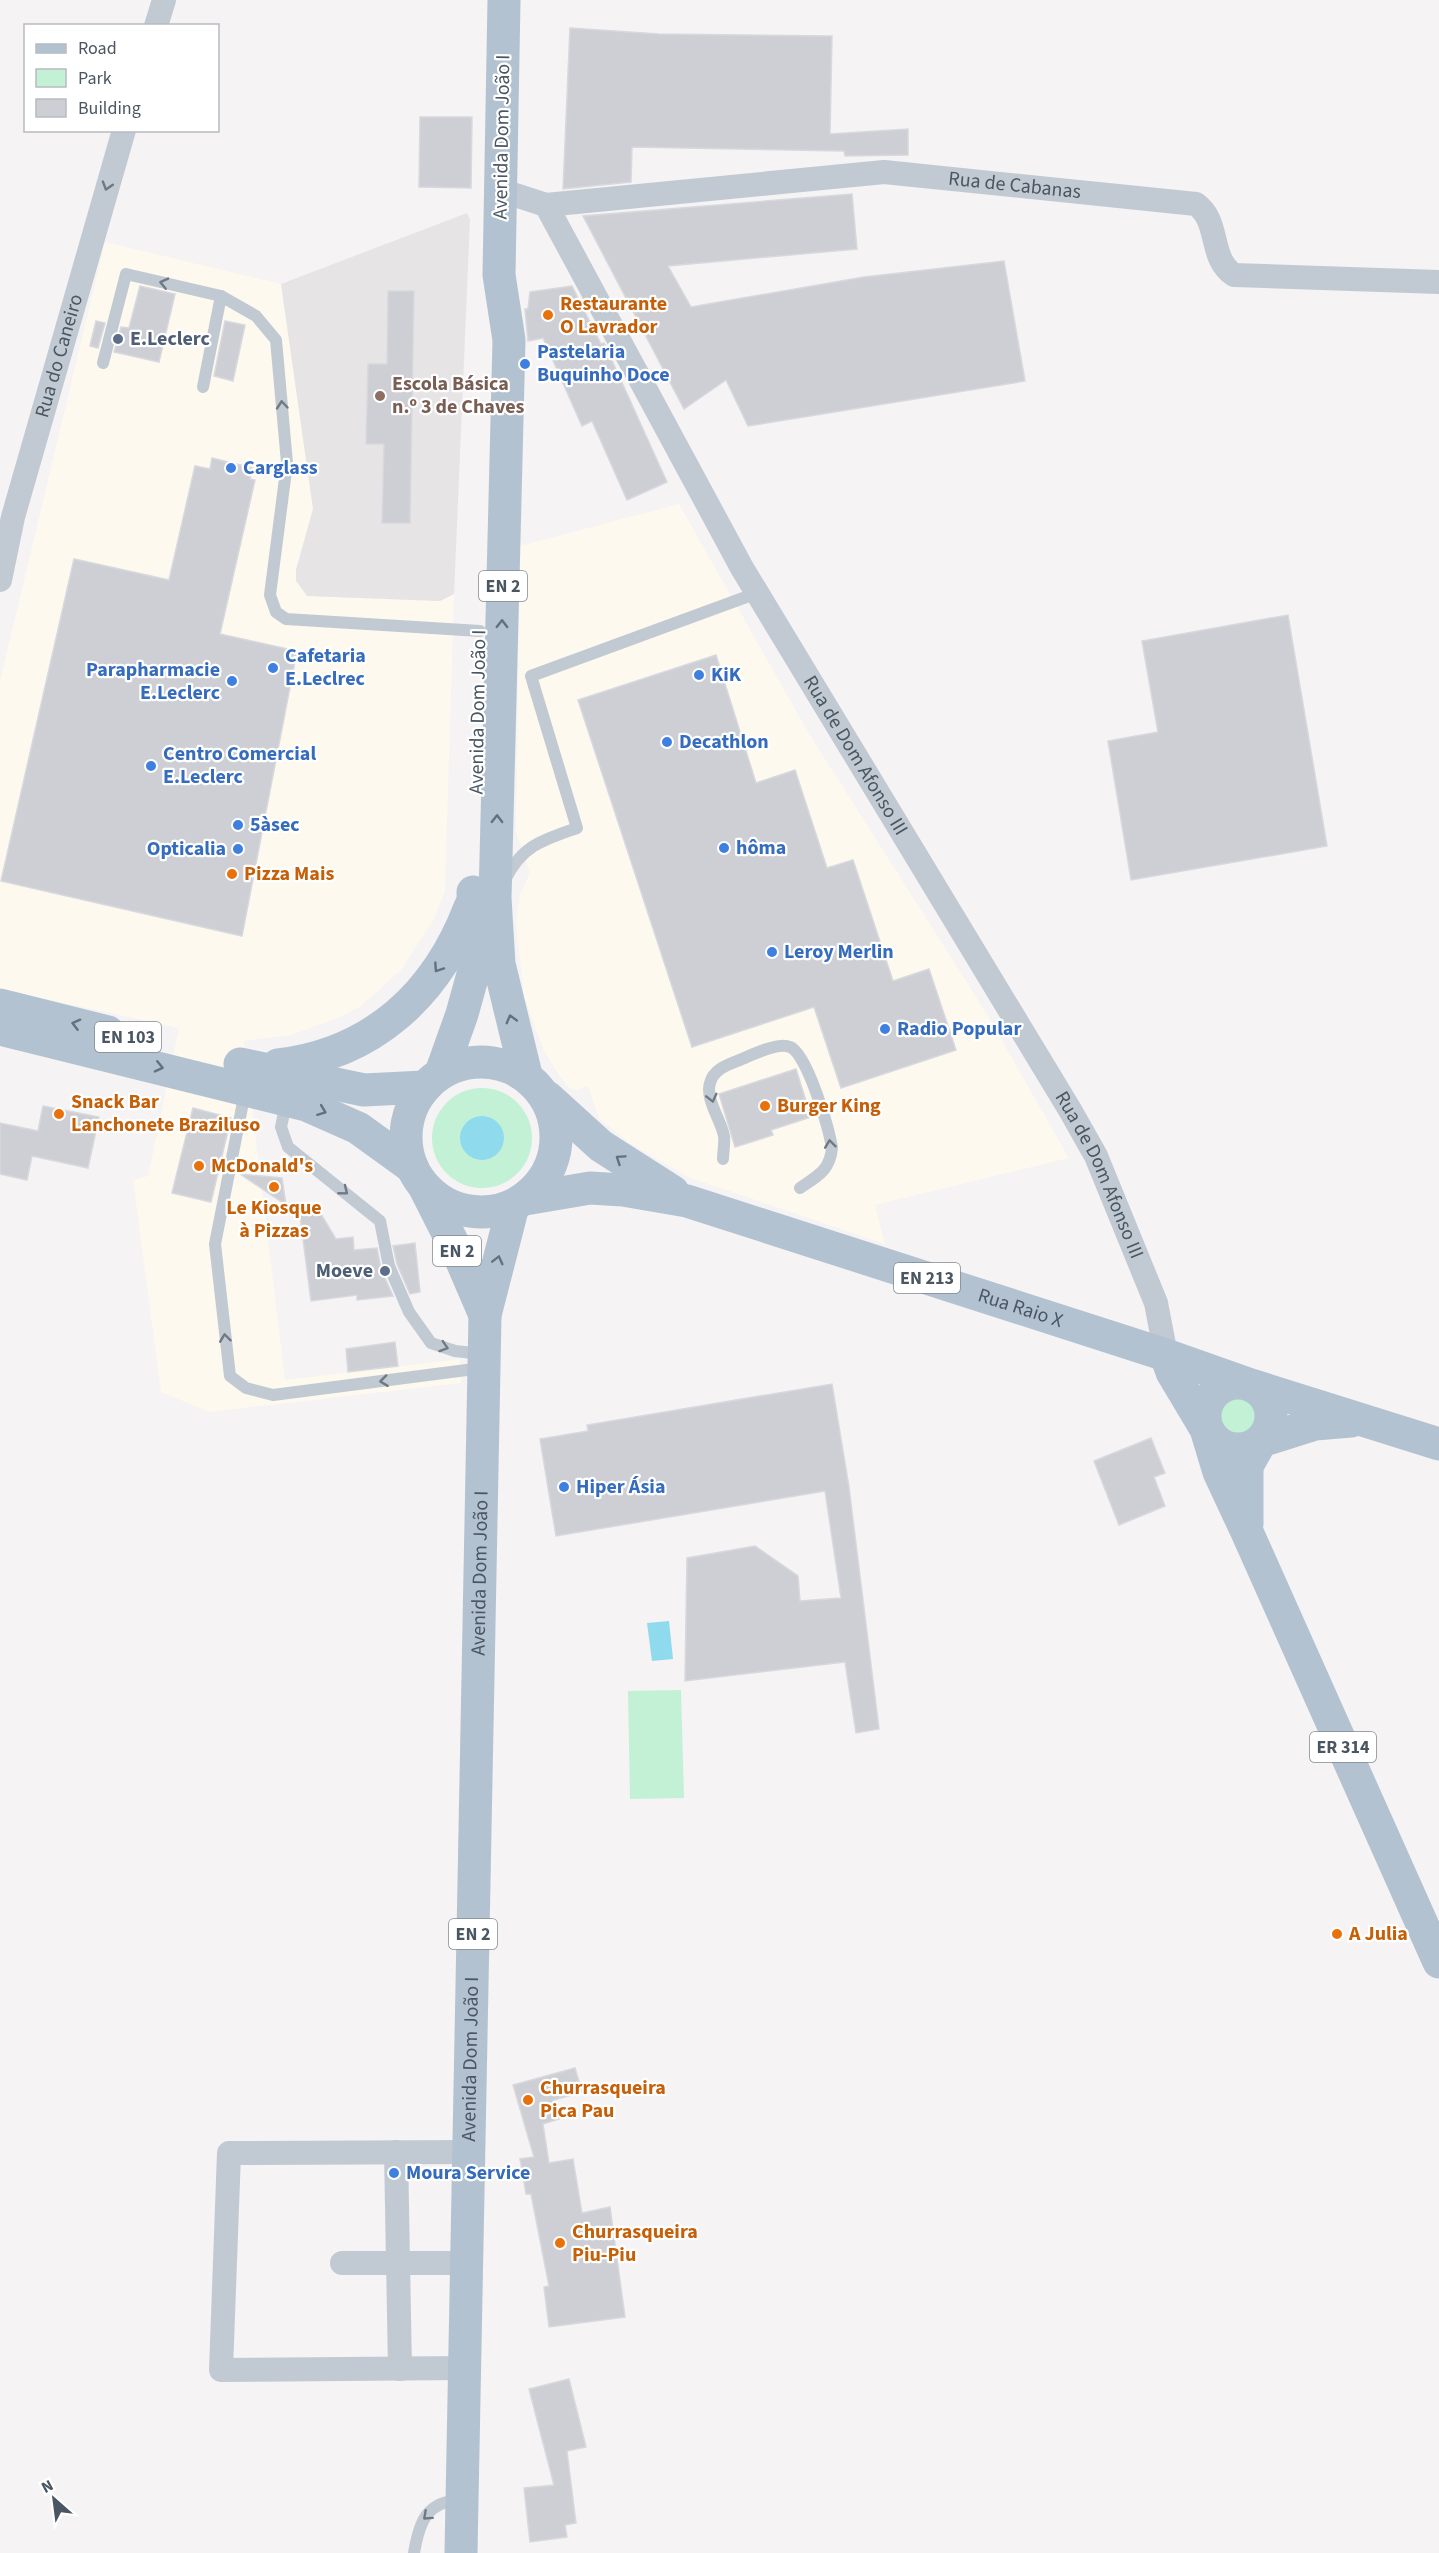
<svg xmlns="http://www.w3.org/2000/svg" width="1439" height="2553" font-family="'Source Sans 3',sans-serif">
<rect width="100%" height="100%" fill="#f5f3f3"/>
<g fill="#fdf9ef">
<polygon points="105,242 281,284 313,509 296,570 307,596 440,601 454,594 445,891 434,919 401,970 361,1006 338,1018 291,1035 244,1041 285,1380 460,1359 461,1383 209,1412 161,1392 133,1180 148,1176 179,1028 0,989 0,681"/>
<polygon points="679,504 808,732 985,1011 1069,1158 875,1205 885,1244 688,1177 628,1142 599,1118 588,1086 578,1090 570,1089 560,1077 544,1051 524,997 516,924 520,894 530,873 516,832 520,546"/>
</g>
<polygon fill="#e6e4e5" points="467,213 470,219 454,594 440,601 307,596 296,581 296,570 313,509 281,284"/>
<g fill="#c3f1d5">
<circle cx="482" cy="1138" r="50"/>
<circle cx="1238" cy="1415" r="22"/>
<polygon points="681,1690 684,1798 630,1799 628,1691"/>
</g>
<g fill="#90daee">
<circle cx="482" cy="1138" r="22"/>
<polygon points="669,1621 673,1659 652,1661 647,1623"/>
</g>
<g fill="#cdcfd5" stroke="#d7d9de" stroke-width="1.5">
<polygon points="570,28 659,34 832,36 830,134 908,129 908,155 845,156 844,151 632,147 631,182 563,189"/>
<polygon points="420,117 472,117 471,188 419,187"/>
<polygon points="852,194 857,249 668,266 691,307 864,277 1004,261 1025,381 748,426 726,380 684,409 583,216"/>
<polygon points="140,286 175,294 159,362 114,352 121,327 129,328"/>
<polygon points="572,286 601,344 604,343 667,482 627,500 592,421 582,426 543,338 528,341 525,309 528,309 530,292"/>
<polygon points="388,291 414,291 410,523 382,523 384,444 366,444 368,364 387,364"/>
<polygon points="96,321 105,323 98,348 90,346"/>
<polygon points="225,321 245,325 233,381 214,376"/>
<polygon points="212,458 253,468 250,479 255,480 220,634 297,651 242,936 1,881 74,559 169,580 195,466 210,469"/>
<polygon points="1288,615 1327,846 1131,880 1108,741 1158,732 1142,641"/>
<polygon points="716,655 756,783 795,770 827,868 853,860 893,981 929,969 956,1050 841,1088 814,1007 692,1047 578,700"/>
<polygon points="796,1069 811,1117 771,1130 773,1135 735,1147 719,1094"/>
<polygon points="43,1106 99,1117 88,1168 32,1156 27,1180 0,1174 0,1123 38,1131"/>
<polygon points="193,1108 231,1118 211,1202 172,1193"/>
<polygon points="240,1174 282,1178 286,1205"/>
<polygon points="316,1206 336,1239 353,1237 354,1250 377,1248 381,1269 393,1296 357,1300 357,1295 311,1301 299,1208"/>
<polygon points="415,1243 420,1292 410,1294 397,1264 393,1246"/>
<polygon points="395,1342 398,1366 348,1372 346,1349"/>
<polygon points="832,1384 849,1487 879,1729 856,1733 845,1662 685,1681 687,1558 755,1546 798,1576 800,1601 841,1598 825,1491 556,1536 540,1439 588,1431 587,1425"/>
<polygon points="1151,1438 1165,1473 1154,1477 1165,1506 1119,1525 1094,1461"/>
<polygon points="575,2068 582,2092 554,2100 559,2119 543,2124 549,2163 573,2159 582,2213 610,2207 625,2317 549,2327 544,2287 549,2286 531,2194 526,2194 520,2159 534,2157 513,2085"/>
<polygon points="569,2379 586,2447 567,2451 576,2523 565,2525 567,2537 530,2542 524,2488 554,2485 529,2389"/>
</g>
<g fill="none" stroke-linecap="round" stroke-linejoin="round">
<g stroke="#c1cad2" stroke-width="12">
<polyline points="103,363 126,274 221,296 256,316 276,340 287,463 270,595 276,612 286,619 480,631"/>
<polyline points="203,387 221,296"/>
<path d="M506,878c17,-33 37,-38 71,-50l-46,-152 226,-83"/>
<polyline points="245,1092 215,1244 230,1376 246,1388 273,1395 482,1368"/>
<polyline points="286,1103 281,1127 288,1147 380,1221 389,1266 409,1312 431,1343 455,1351 482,1354"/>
<path d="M723,1159c0,-7 2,-16 1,-23 -3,-16 -19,-37 -14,-53 4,-15 20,-19 32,-24 12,-5 36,-17 48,-12 17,6 39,82 42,101 -2,22 -14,28 -32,40"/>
<path d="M414,2553c5,-30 12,-52 47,-53"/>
</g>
<g stroke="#c1cad2" stroke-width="24">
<polyline points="156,26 164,0"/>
<path id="s1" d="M500,190l46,15 196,363 328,542 26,46 60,147 10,52"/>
<path id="s2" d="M546,205l338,-33 312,32c25,18 12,54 38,71l205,7"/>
<path id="s3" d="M0,580l13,-63 111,-387"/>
<polyline points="396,2152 400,2369"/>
<polyline points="342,2263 468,2263"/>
<polyline points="465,2368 221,2370 229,2153 470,2152"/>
</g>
<g stroke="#b3c2d1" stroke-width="33">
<polyline points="504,0 499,275 509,340 495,898 499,964 526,1075"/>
<polyline points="0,1005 108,1032"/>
<polyline points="0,1029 306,1105 358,1128 412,1167"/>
<circle cx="481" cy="1137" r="75"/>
<polyline points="240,1064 364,1090 424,1087"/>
<path d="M278,1065c95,-11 159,-71 192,-158"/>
<polyline points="441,1073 462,1014 475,967 473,892"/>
<polyline points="547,1097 601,1146 673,1192"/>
<polyline points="425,1188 460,1257 485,1315"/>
<path id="s4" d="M525,1199l65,-11 33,2 64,11 479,154 85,30 188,59"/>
<polyline points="1166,1355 1172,1372 1206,1429 1219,1472 1247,1532 1439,1962"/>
<circle cx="1238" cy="1416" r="33"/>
<polyline points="1247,1524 1247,1466 1261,1441 1315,1424 1351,1421"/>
<path id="s5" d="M461,2553l24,-1238 28,-109"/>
</g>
</g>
<defs><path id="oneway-chevron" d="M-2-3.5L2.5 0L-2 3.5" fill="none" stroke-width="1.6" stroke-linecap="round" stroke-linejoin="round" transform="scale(1.5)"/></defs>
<g stroke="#6e7983">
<use href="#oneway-chevron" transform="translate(107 186) rotate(107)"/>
<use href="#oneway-chevron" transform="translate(164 283) rotate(-167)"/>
<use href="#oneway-chevron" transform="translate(282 405) rotate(-95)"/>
<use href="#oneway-chevron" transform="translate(712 1098) rotate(76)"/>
<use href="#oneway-chevron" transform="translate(830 1144) rotate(-97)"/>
<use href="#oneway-chevron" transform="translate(344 1191) rotate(39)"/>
<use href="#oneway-chevron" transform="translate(225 1338) rotate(-97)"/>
<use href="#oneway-chevron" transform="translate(444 1347) rotate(18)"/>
<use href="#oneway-chevron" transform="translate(384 1381) rotate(173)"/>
<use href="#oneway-chevron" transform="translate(427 2516) rotate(138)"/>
</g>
<g stroke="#64717d">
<use href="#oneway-chevron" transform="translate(502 624) rotate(-89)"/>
<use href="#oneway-chevron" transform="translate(497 819) rotate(-89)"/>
<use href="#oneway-chevron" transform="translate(438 968) rotate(124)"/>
<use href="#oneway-chevron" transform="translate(511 1019) rotate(-105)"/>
<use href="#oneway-chevron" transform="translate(76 1024) rotate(-166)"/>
<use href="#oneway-chevron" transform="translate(159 1067) rotate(13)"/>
<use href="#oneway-chevron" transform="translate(322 1111) rotate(21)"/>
<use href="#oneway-chevron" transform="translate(620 1159) rotate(-146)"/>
<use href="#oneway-chevron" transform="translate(498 1260) rotate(-76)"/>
</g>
<g fill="#e8710a" stroke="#fff" stroke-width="2">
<circle cx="548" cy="315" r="6"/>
<circle cx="232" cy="874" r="6"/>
<circle cx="765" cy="1106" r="6"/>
<circle cx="59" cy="1114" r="6"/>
<circle cx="199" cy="1166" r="6"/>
<circle cx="274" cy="1187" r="6"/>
<circle cx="1337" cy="1934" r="6"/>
<circle cx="528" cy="2100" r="6"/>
<circle cx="560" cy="2243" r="6"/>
</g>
<g fill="#5c6f8a" stroke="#fff" stroke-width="2">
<circle cx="118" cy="339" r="6"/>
<circle cx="385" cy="1271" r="6"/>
</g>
<g fill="#3f7fe0" stroke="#fff" stroke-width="2">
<circle cx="525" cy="364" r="6"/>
<circle cx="231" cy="468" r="6"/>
<circle cx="273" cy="668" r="6"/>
<circle cx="699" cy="675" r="6"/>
<circle cx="232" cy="681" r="6"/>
<circle cx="667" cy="742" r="6"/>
<circle cx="151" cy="766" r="6"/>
<circle cx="238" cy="825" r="6"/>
<circle cx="724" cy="848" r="6"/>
<circle cx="238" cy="849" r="6"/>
<circle cx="772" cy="952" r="6"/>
<circle cx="885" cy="1029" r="6"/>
<circle cx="564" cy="1487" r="6"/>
<circle cx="394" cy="2173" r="6"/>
</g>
<circle fill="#8d6e63" stroke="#fff" stroke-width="2" cx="380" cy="396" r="6"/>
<g text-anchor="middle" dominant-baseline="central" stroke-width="4.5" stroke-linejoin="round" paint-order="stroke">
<g fill="#fff" stroke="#808990" stroke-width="1.5">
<rect x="479" y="571" width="48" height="30" rx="4.5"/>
<rect x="95" y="1022" width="66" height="30" rx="4.5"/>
<rect x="433" y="1236" width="48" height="30" rx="4.5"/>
<rect x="894" y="1263" width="66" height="30" rx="4.5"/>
<rect x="1310" y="1732" width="66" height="30" rx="4.5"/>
<rect x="449" y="1919" width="48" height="30" rx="4.5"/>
</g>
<g font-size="18" font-weight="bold" fill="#4a5661">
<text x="503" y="586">EN 2</text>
<text x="128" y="1037">EN 103</text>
<text x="457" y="1251">EN 2</text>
<text x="927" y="1278">EN 213</text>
<text x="1343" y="1747">ER 314</text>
<text x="473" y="1934">EN 2</text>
</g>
<g font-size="20" fill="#4a5661" stroke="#fff">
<text transform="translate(502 137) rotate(-89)">Avenida Dom João I</text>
<text stroke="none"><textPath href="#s2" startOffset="471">Rua de Cabanas</textPath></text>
<text stroke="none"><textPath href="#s3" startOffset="232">Rua do Caneiro</textPath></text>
<text transform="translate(478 712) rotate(-89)">Avenida Dom João I</text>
<text stroke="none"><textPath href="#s1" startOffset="680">Rua de Dom Afonso III</textPath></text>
<text stroke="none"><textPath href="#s1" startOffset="1166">Rua de Dom Afonso III</textPath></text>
<text stroke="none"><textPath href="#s4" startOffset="514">Rua Raio X</textPath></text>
<text stroke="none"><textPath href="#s5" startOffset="980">Avenida Dom João I</textPath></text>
<text stroke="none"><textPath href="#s5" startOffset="494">Avenida Dom João I</textPath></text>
</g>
<g font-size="20" font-weight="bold" fill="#c56008" stroke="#fff" text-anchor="start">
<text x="560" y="304">Restaurante<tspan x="560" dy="23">O Lavrador</tspan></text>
<text x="244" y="874">Pizza Mais</text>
<text x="71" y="1102">Snack Bar<tspan x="71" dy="23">Lanchonete Braziluso</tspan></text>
<text x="777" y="1106">Burger King</text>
<text x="211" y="1166">McDonald's</text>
<text x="274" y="1208" text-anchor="middle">Le Kiosque<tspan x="274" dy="23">à Pizzas</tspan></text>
<text x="1349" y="1934">A Julia</text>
<text x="540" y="2088">Churrasqueira<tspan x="540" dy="23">Pica Pau</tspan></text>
<text x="572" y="2232">Churrasqueira<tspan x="572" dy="23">Piu-Piu</tspan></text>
</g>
<g font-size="20" font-weight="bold" fill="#4e5e75" stroke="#fff" text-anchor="start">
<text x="130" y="339">E.Leclerc</text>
<text x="373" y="1271" text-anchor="end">Moeve</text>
</g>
<g font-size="20" font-weight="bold" fill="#366cbe" stroke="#fff" text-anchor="start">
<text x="537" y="352">Pastelaria<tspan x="537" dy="23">Buquinho Doce</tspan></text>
<text x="243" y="468">Carglass</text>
<text x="285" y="656">Cafetaria<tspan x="285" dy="23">E.Leclrec</tspan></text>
<text x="220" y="670" text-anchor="end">Parapharmacie<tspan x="220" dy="23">E.Leclerc</tspan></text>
<text x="711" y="675">KiK</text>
<text x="679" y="742">Decathlon</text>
<text x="163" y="754">Centro Comercial<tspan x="163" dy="23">E.Leclerc</tspan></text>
<text x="250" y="825">5àsec</text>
<text x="736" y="848">hôma</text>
<text x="226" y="849" text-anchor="end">Opticalia</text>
<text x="784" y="952">Leroy Merlin</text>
<text x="897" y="1029">Radio Popular</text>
<text x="576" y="1487">Hiper Ásia</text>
<text x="406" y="2173">Moura Service</text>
</g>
<g font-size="20" font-weight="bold" fill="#785e54" stroke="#fff" text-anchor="start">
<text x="392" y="384">Escola Básica<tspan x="392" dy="23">n.º 3 de Chaves</tspan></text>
</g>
</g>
<rect x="24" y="24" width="195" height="108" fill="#ffffff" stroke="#b7bbc0" stroke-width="1.5"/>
<rect x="36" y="44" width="30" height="9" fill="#b3c2d1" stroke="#b7bbc0" stroke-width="1.5"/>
<text x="78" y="54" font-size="18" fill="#4a5661">Road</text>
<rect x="36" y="69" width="30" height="18" fill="#c3f1d5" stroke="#b7bbc0" stroke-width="1.5"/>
<text x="78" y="84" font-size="18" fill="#4a5661">Park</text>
<rect x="36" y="99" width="30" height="18" fill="#cdcfd5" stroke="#b7bbc0" stroke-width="1.5"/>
<text x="78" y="114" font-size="18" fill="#4a5661">Building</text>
<g transform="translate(54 2499) rotate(332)" stroke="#ffffff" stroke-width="4.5" paint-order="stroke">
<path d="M0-4.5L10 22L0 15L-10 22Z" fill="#4a5661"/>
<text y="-9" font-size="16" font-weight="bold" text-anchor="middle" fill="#4a5661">N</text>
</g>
</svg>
